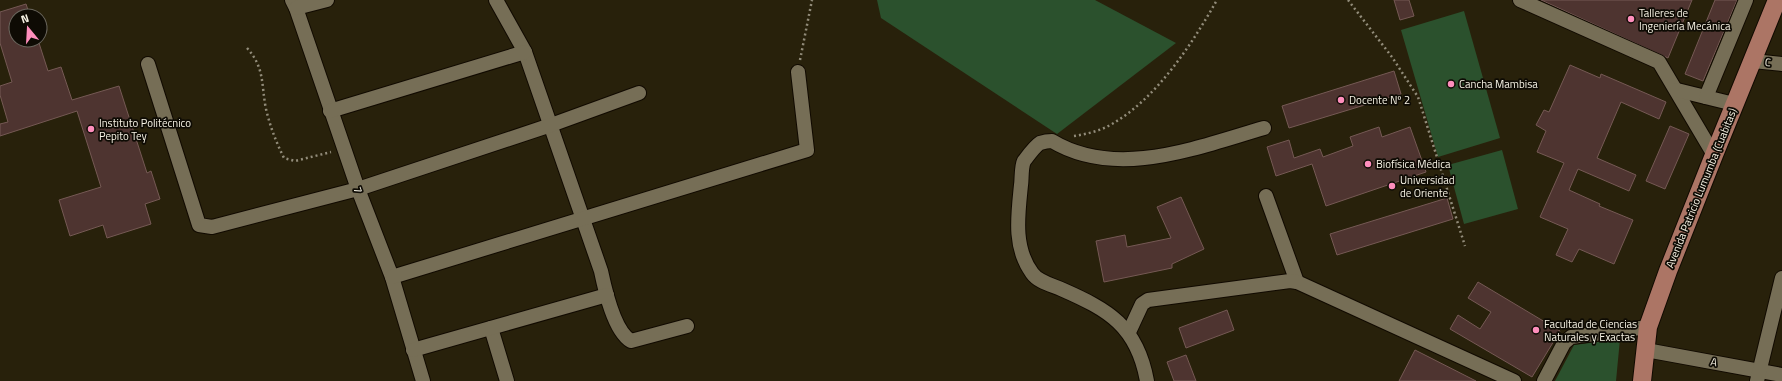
<svg xmlns="http://www.w3.org/2000/svg" width="1782" height="381" font-family="'Titillium Web',sans-serif">
<rect width="100%" height="100%" fill="#28210b"/>
<g fill="#2b512d">
<polygon points="877,0 1095,0 1176,43 1057,134 881,18"/>
<polygon points="1464,11 1500,138 1438,157 1401,30"/>
<polygon points="1502,150 1518,209 1464,224 1448,165"/>
<polygon points="1620,339 1616,381 1555,381 1574,345"/>
</g>
<g fill="#4e3430" stroke="#755954">
<polygon points="1394,0 1409,0 1414,16 1400,20"/>
<polygon points="1541,0 1692,0 1668,58"/>
<polygon points="1715,0 1737,0 1703,81 1685,74"/>
<polygon points="26,4 30,16 16,16 16,40 38,40 48,71 61,67 72,100 119,86 147,173 151,171 160,199 145,204 151,224 107,238 103,225 70,236 59,200 101,187 77,111 0,136 0,124 8,122 0,95 0,86 12,82 0,43 0,12"/>
<polygon points="1570,65 1600,78 1601,74 1666,102 1659,119 1621,102 1597,158 1636,175 1629,191 1578,169 1569,190 1600,204 1599,206 1633,220 1614,264 1579,249 1572,262 1556,255 1568,229 1540,217 1564,163 1537,152 1546,131 1536,125 1544,110 1549,112"/>
<polygon points="1394,71 1401,94 1289,128 1282,106"/>
<polygon points="1670,126 1689,134 1665,189 1646,181"/>
<polygon points="1379,127 1382,137 1410,127 1426,172 1326,206 1312,164 1276,176 1267,147 1289,140 1294,158 1320,149 1323,157 1353,146 1350,137"/>
<polygon points="1181,197 1204,249 1172,264 1172,268 1104,282 1096,241 1125,235 1127,247 1171,238 1157,207"/>
<polygon points="1447,198 1453,219 1337,255 1330,234"/>
<polygon points="1478,282 1560,331 1532,377 1450,329 1458,315 1480,329 1491,312 1468,298"/>
<polygon points="1227,310 1234,330 1186,348 1179,328"/>
<polygon points="1415,350 1476,381 1399,381"/>
<polygon points="1186,355 1196,381 1174,381 1167,362"/>
</g>
<g fill="none" stroke-linecap="round" stroke-linejoin="round">
<defs>
<g id="minor">
<polyline points="292,0 296,8 358,189 392,277 423,381"/>
<path d="M496,0l29,52 76,219c4,19 13,60 30,70l56,-15"/>
<polyline points="1520,0 1659,62 1714,155"/>
<polyline points="296,8 327,0"/>
<polyline points="1753,61 1782,64"/>
<polyline points="148,64 199,225 212,227 358,189 551,125 639,93"/>
<polyline points="1677,90 1734,104"/>
<polyline points="1706,97 1746,0"/>
<polyline points="330,111 525,52"/>
<polyline points="1266,196 1297,282"/>
<polyline points="392,277 807,150 798,72"/>
<polyline points="491,328 507,381"/>
<polyline points="1129,332 1142,304 1148,300 1290,281 1297,282 1514,381"/>
<polyline points="413,350 607,295"/>
<polyline points="1646,350 1782,375"/>
<path d="M1147,381c-10,-55 -38,-71 -86,-92 -9,-4 -23,-7 -29,-16 -19,-26 -14,-58 -11,-88 1,-6 0,-18 3,-24 3,-4 11,-15 16,-18 3,-1 9,-2 12,-2 65,39 146,6 212,-13"/>
<polyline points="1544,381 1564,343 1571,337 1648,327"/>
<polyline points="1757,381 1782,278"/>
</g>
<polyline id="major" points="1642,381 1648,327 1668,271 1714,155 1777,0"/>
</defs>
<use href="#minor" stroke="#110a00" stroke-width="16"/>
<use href="#major" stroke="#110a00" stroke-width="20"/>
<g stroke="#928c7a" stroke-width="2.5" stroke-dasharray="2 3" stroke-linecap="butt">
<polyline points="1348,0 1392,57 1418,97 1465,246"/>
<path d="M247,48c18,20 14,36 19,61 4,17 10,33 18,49l11,3 36,-9"/>
<polyline points="800,60 812,0"/>
<path d="M1074,136c13,-2 26,-5 38,-12 45,-26 80,-80 105,-124"/>
</g>
<use href="#minor" stroke="#766e56" stroke-width="14"/>
<use href="#major" stroke="#ac7565" stroke-width="18"/>
</g>
<g fill="#fe8ebc" stroke="#0e0b04" stroke-width="1.5">
<circle cx="1631" cy="19" r="4"/>
<circle cx="1451" cy="84" r="4"/>
<circle cx="1341" cy="100" r="4"/>
<circle cx="91" cy="129" r="4"/>
<circle cx="1368" cy="164" r="4"/>
<circle cx="1392" cy="186" r="4"/>
<circle cx="1536" cy="330" r="4"/>
</g>
<g text-anchor="middle" dominant-baseline="central" stroke-width="3.5" stroke-linejoin="round" paint-order="stroke">
<g font-size="11" fill="#f6f2e4" stroke="#0e0b04" text-anchor="start">
<text x="1639" y="13">Talleres de<tspan x="1639" dy="13">Ingeniería Mecánica</tspan></text>
<text x="1459" y="84">Cancha Mambisa</text>
<text x="1349" y="100">Docente Nº 2</text>
<text x="99" y="123">Instituto Politécnico<tspan x="99" dy="13">Pepito Tey</tspan></text>
<text x="1376" y="164">Biofísica Médica</text>
<text x="1400" y="180">Universidad<tspan x="1400" dy="13">de Oriente</tspan></text>
<text x="1544" y="324">Facultad de Ciencias<tspan x="1544" dy="13">Naturales y Exactas</tspan></text>
</g>
<g font-size="11" fill="#f6f2e4" stroke="#0e0b04">
<text transform="translate(1768 62) rotate(6)">C</text>
<text transform="translate(1701 188) rotate(-68)">Avenida Patricio Lumumba (Cuabitas)</text>
<text transform="translate(358 190) rotate(70)">7</text>
<text transform="translate(1714 362) rotate(10)">A</text>
</g>
</g>
<g transform="translate(28 28) rotate(342)"><circle r="19" fill="#0e0b04" stroke="#6b675e"/>
<path d="M0-3L7 15L0 10L-7 15Z" fill="#fe8ebc"/>
<text y="-6" font-size="11" font-weight="bold" text-anchor="middle" fill="#f6f2e4">N</text>
</g>
</svg>
